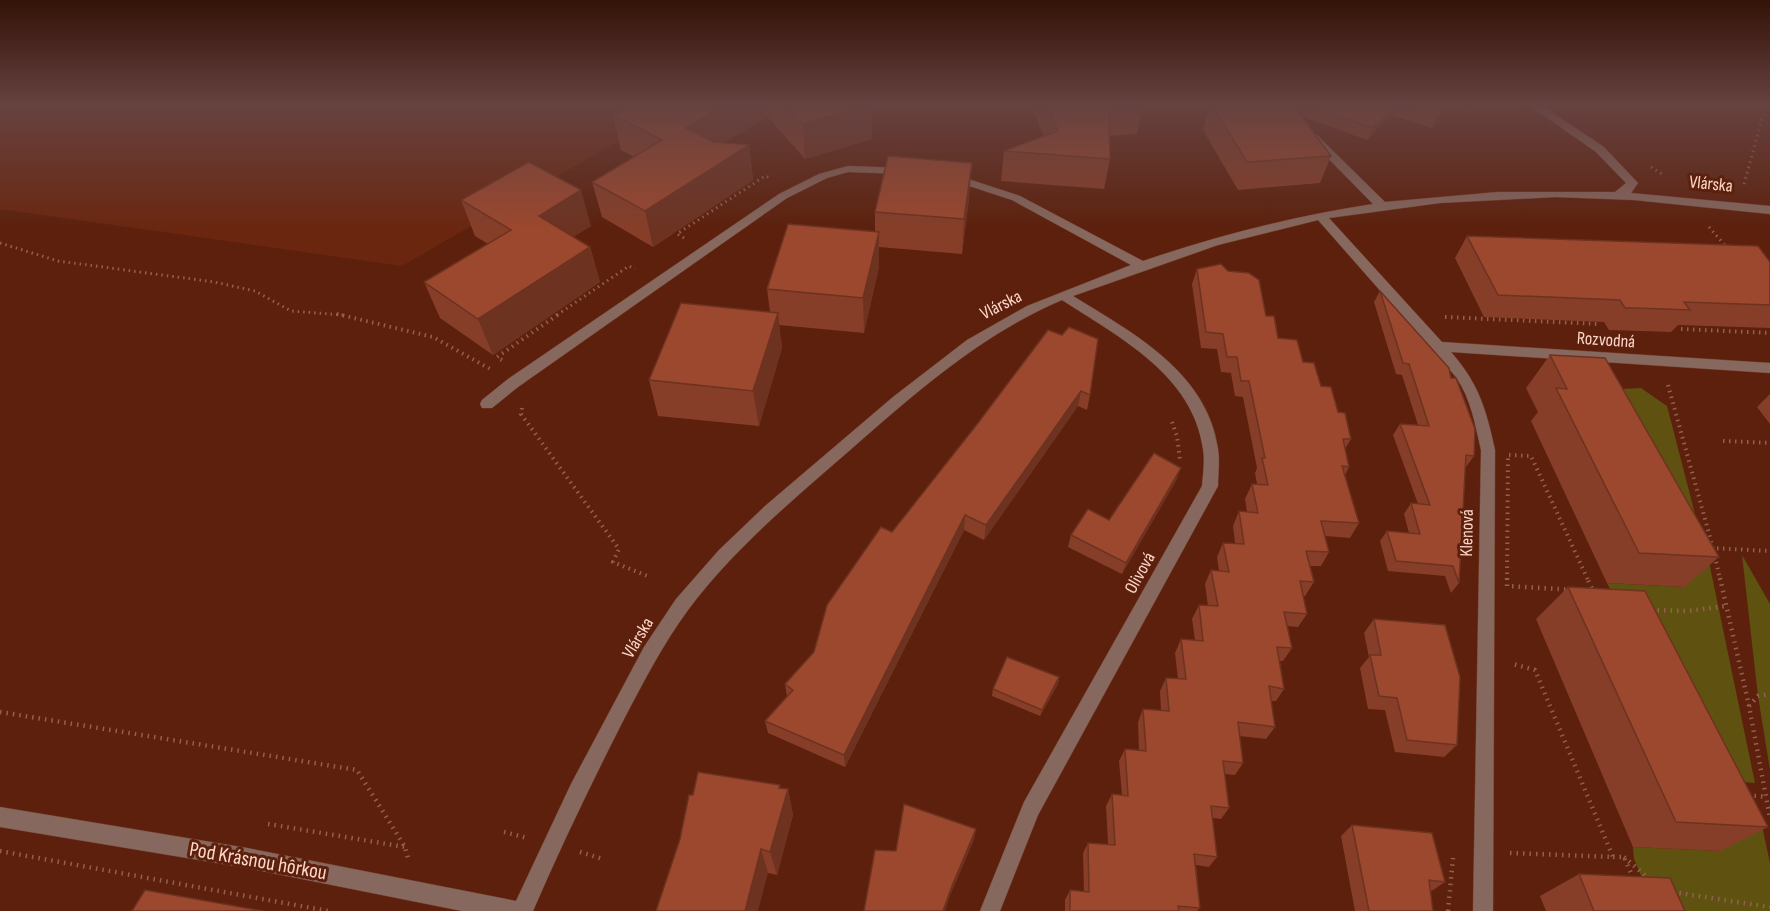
<svg xmlns="http://www.w3.org/2000/svg" width="1770" height="911" font-family="'Sofia Sans Condensed',sans-serif">
<rect width="100%" height="100%" fill="#5c200c"/>
<polygon fill="#6a260f" points="0,105 681,105 402,266 0,209"/>
<g fill="#5f5210">
<polygon points="1641,388 1667,406 1701,537 1579,391"/>
<polygon points="1742,555 1770,604 1770,770 1758,696"/>
<polygon points="1708,557 1755,783 1706,779 1607,583 1683,587"/>
<polygon points="1698,805 1758,807 1770,863 1770,911 1656,911 1634,859 1633,847 1720,851"/>
</g>
<g fill="none" stroke-linecap="round" stroke-linejoin="round">
<defs>
<g id="minor">
<path d="M1529,105h12l63,42 34,36 -7,10 139,13v8l-136,-14 -78,-3 -116,6 -111,15 113,124 328,21v10l-319,-21c28,32 35,57 44,98l-2,461h-20l8,-461c-6,-26 -10,-51 -25,-73l-138,-157 -100,25 -145,51c60,37 134,76 145,153 2,12 0,25 0,37l-180,329 -38,96h-20l44,-109 178,-316c1,-12 3,-25 1,-37 -10,-74 -84,-112 -141,-149 -75,32 -135,83 -196,136 -62,55 -128,107 -178,174 -25,34 -44,71 -64,109 -32,63 -63,127 -91,192h-71l-215,-43 -247,-41v-20l247,41 269,53 55,-117 73,-137 32,-48 43,-49 46,-44 128,-109 74,-57 60,-34 104,-41 -119,-65 -64,-21v-4h8l64,21 123,65c76,-26 152,-45 230,-57l-64,-65 -1,-2 5,-3 4,1 68,67 113,-10h117l11,-9 -30,-31z"/>
<polygon points="848,166 904,168 910,171 904,174 848,172 827,178 787,198 518,387 492,408 482,408 480,404 482,400 508,379 779,194 819,174"/>
</g>
</defs>
<use href="#minor" stroke="#763d2a" stroke-width="1"/>
<g stroke="#94604e" stroke-width="3" stroke-dasharray="1.5 4" stroke-linecap="butt">
<polyline points="1651,167 1665,176"/>
<polyline points="1744,184 1766,105"/>
<polyline points="1709,227 1728,249"/>
<polyline points="684,238 677,234 765,176 771,178"/>
<polyline points="0,243 58,261 214,282 255,291 291,311 343,315"/>
<polyline points="557,315 629,266 635,269"/>
</g>
<g stroke="#94604e" stroke-width="4" stroke-dasharray="1.5 4.5" stroke-linecap="butt">
<polyline points="337,314 433,337 492,370"/>
<polyline points="1445,317 1599,324"/>
<polyline points="1681,329 1770,333"/>
<polyline points="502,360 497,357 559,314"/>
<polyline points="1668,385 1713,548"/>
<polyline points="522,408 521,414 619,549 613,562 650,577"/>
<polyline points="1172,422 1177,436 1180,460"/>
<polyline points="1723,441 1770,443"/>
<polyline points="1711,548 1770,551"/>
<polyline points="1715,556 1720,580"/>
<polyline points="1507,580 1508,455 1531,456 1588,580"/>
</g>
<g stroke="#94604e" stroke-width="4.5" stroke-dasharray="1.5 5" stroke-linecap="butt">
<polyline points="1507,578 1507,586 1593,591 1587,578"/>
<polyline points="1720,578 1749,706 1770,818"/>
<polyline points="1651,610 1688,611 1726,606"/>
<polyline points="1749,706 1758,696 1770,694"/>
<polyline points="0,712 357,770 405,847 409,862"/>
<polyline points="1748,795 1766,797"/>
<polyline points="268,824 405,847"/>
<polyline points="504,832 527,838"/>
<polyline points="0,851 328,911"/>
<polyline points="580,852 603,859"/>
<polyline points="1510,853 1613,857 1535,670 1513,664"/>
<polyline points="1613,857 1624,857 1634,880"/>
<polyline points="1624,857 1648,878"/>
<polyline points="1673,892 1770,907"/>
<polyline points="1448,911 1453,858"/>
</g>
<use href="#minor" fill="#86685e" fill-rule="evenodd"/>
</g>
<g fill="#863e28">
<polygon points="632,105 872,105 872,139 805,159 767,116 724,143 749,145 753,180 653,247 602,217 592,182 635,157 621,150 613,115"/>
<polygon points="1031,105 1150,105 1143,105 1137,134 1110,136 1110,159 1104,189 1001,181 1004,151 1044,136"/>
<polygon points="1210,105 1479,105 1471,114 1448,106 1432,128 1391,115 1367,140 1302,116 1331,156 1320,183 1238,190 1203,130"/>
<polygon points="969,198 962,254 879,247 879,267 864,333 779,325 782,348 759,426 658,416 649,380 770,312 767,289 875,231 875,212"/>
<polygon points="461,200 591,226 573,237 590,247 600,282 493,355 440,318 424,282 488,244 475,236"/>
<polygon points="1467,236 1770,262 1770,328 1678,325 1671,332 1609,330 1604,322 1484,317 1455,258"/>
<polygon points="1197,269 1266,316 1278,338 1303,362 1338,412 1351,439 1345,449 1349,467 1345,475 1359,523 1350,538 1325,536 1329,552 1321,566 1309,566 1314,582 1305,596 1303,596 1307,614 1298,627 1287,626 1292,648 1283,661 1280,661 1284,689 1276,701 1271,701 1275,727 1266,739 1239,736 1243,763 1235,775 1225,774 1229,808 1221,819 1213,818 1217,857 1209,867 1196,865 1200,908 1197,911 1065,911 1065,900 1070,890 1084,892 1083,853 1088,843 1108,844 1106,806 1112,794 1122,795 1119,761 1125,749 1139,750 1138,722 1143,709 1161,711 1160,691 1166,678 1178,679 1175,653 1181,639 1195,640 1192,619 1199,605 1208,606 1205,584 1211,570 1219,571 1217,557 1223,543 1235,543 1233,526 1239,511 1247,512 1245,499 1252,484 1257,484 1255,473 1257,468 1243,397 1235,396 1231,373 1221,372 1217,349 1201,348 1192,284"/>
<polygon points="1380,291 1474,456 1466,467 1465,467 1459,583 1451,593 1445,576 1388,571 1380,541 1387,531 1409,533 1404,514 1411,503 1418,504 1393,435 1400,424 1418,425 1402,375 1396,374 1374,302"/>
<polygon points="1048,330 1090,395 1087,410 1078,406 984,540 964,530 845,767 768,733 765,721 787,697 785,684 814,652 892,532 978,423"/>
<polygon points="1550,355 1719,557 1684,587 1607,583 1531,421 1538,412 1526,388"/>
<polygon points="1770,394 1770,424 1757,407"/>
<polygon points="1177,479 1122,574 1068,547 1071,535 1109,520"/>
<polygon points="1568,587 1768,827 1720,851 1633,847 1536,619"/>
<polygon points="1374,619 1457,745 1444,757 1395,752 1385,710 1368,709 1360,668 1369,657 1364,633"/>
<polygon points="1059,677 1058,684 1040,716 992,696 993,689"/>
<polygon points="781,788 788,789 793,815 777,875 768,873 680,839 693,795"/>
<polygon points="1352,825 1445,882 1430,892 1433,911 1355,911 1341,836"/>
<polygon points="1579,874 1685,911 1546,911 1540,896"/>
</g>
<g fill="#6d3220">
<polygon points="725,105 766,105 767,116 693,163 686,128"/>
<polygon points="869,105 872,105 872,139 805,159 803,124"/>
<polygon points="1395,105 1396,105 1391,115 1367,140 1372,128"/>
<polygon points="1446,105 1449,105 1432,128 1437,116"/>
<polygon points="1476,105 1479,105 1471,114"/>
<polygon points="749,145 753,180 653,247 645,211"/>
<polygon points="972,163 969,198 962,254 964,219"/>
<polygon points="581,190 591,226 550,251 539,216"/>
<polygon points="879,232 879,267 864,333 863,298"/>
<polygon points="590,247 600,282 493,355 478,319"/>
<polygon points="778,313 782,348 759,426 753,391"/>
<polygon points="1081,391 1078,406 984,540 986,525"/>
<polygon points="1181,468 1177,479 1122,574 1126,563"/>
<polygon points="965,515 964,530 845,767 844,755"/>
<polygon points="1059,677 1058,684 1040,716 1042,710"/>
<polygon points="780,785 784,803 788,789 793,815 777,875 770,852"/>
<polygon points="976,829 974,840 950,896 945,911 943,911 952,886"/>
<polygon points="761,849 768,873 758,911 745,911"/>
</g>
<g fill="#9c482e" stroke="#6d3220" stroke-width="1.5">
<polygon points="632,105 725,105 686,128 714,142 749,145 645,211 592,182 662,140 613,115"/>
<polygon points="785,105 869,105 803,124"/>
<polygon points="1047,105 1138,105 1109,107 1110,159 1004,151 1058,131"/>
<polygon points="1212,105 1293,105 1331,156 1247,162"/>
<polygon points="1308,105 1395,105 1372,128"/>
<polygon points="1403,105 1446,105 1437,116"/>
<polygon points="888,156 972,163 964,219 875,212"/>
<polygon points="529,162 581,190 539,216 590,247 478,319 424,282 511,230 461,200"/>
<polygon points="788,224 879,232 863,298 767,289"/>
<polygon points="1467,236 1758,246 1770,262 1770,305 1684,302 1690,310 1635,308 1625,308 1620,300 1498,295"/>
<polygon points="1221,264 1228,271 1249,273 1259,280 1266,316 1274,316 1278,338 1297,340 1303,362 1314,363 1321,386 1331,387 1338,412 1345,413 1351,439 1343,439 1349,467 1342,466 1359,523 1321,521 1329,552 1306,551 1314,582 1300,581 1307,614 1284,612 1292,648 1277,647 1284,689 1269,686 1275,727 1238,722 1243,763 1223,761 1229,808 1211,806 1217,857 1194,854 1200,908 1178,906 1179,911 1070,911 1070,890 1089,892 1088,843 1115,845 1112,794 1128,796 1125,749 1146,751 1143,709 1169,711 1166,678 1186,679 1181,639 1203,641 1199,605 1218,606 1211,570 1229,572 1223,543 1244,544 1239,511 1258,513 1252,484 1268,485 1262,458 1265,458 1249,381 1241,381 1237,357 1227,357 1223,334 1206,332 1197,269"/>
<polygon points="1380,291 1449,368 1451,378 1456,378 1475,429 1474,456 1466,455 1459,583 1453,566 1396,561 1387,531 1420,534 1411,503 1430,505 1400,424 1429,426 1409,364 1403,363"/>
<polygon points="681,303 778,313 753,391 649,380"/>
<polygon points="1069,327 1098,339 1090,395 1081,391 986,525 965,515 844,755 765,721 793,690 785,684 814,652 827,605 881,527 892,532 978,423 1048,330 1062,335"/>
<polygon points="1550,355 1605,358 1719,557 1639,553 1556,388 1567,389"/>
<polygon points="1154,453 1181,468 1126,563 1071,535 1088,509 1109,520"/>
<polygon points="1568,587 1645,591 1768,827 1676,822"/>
<polygon points="1374,619 1445,625 1460,677 1457,745 1407,740 1397,698 1379,696 1370,655 1381,655"/>
<polygon points="1007,657 1059,677 1042,710 993,689"/>
<polygon points="698,772 780,785 779,788 788,789 770,852 761,849 745,911 656,911 680,839 689,795 693,795"/>
<polygon points="904,804 976,829 952,886 943,911 864,911 875,850 896,851"/>
<polygon points="1352,825 1432,833 1445,882 1429,880 1433,911 1369,911"/>
<polygon points="1579,874 1670,878 1685,911 1594,911"/>
<polygon points="145,890 263,911 132,911"/>
</g>
<linearGradient id="sky" x2="0" y2="1"><stop stop-color="#331207"/><stop offset="0.45" stop-color="#664240"/><stop offset="1" stop-color="#664240" stop-opacity="0"/></linearGradient>
<rect width="1770" height="232" fill="url(#sky)"/>
<g text-anchor="middle" dominant-baseline="central" stroke-width="6" stroke-linejoin="round" paint-order="stroke">
<g font-size="18" fill="#fdd7ca" stroke="#5c200c">
<text transform="translate(1711 184) rotate(6)">Vlárska</text>
<text transform="translate(1001 305) rotate(-27)">Vlárska</text>
<text transform="translate(1606 340) rotate(4)">Rozvodná</text>
<text transform="translate(1467 533) rotate(-89)">Klenová</text>
<text transform="translate(1140 573) rotate(-61)">Olivová</text>
<text transform="translate(638 638) rotate(-59)">Vlárska</text>
</g>
<g font-size="21" fill="#fdd7ca" stroke="#5c200c">
<text transform="translate(258 861) rotate(10)">Pod Krásnou hôrkou</text>
</g>
</g>
</svg>
